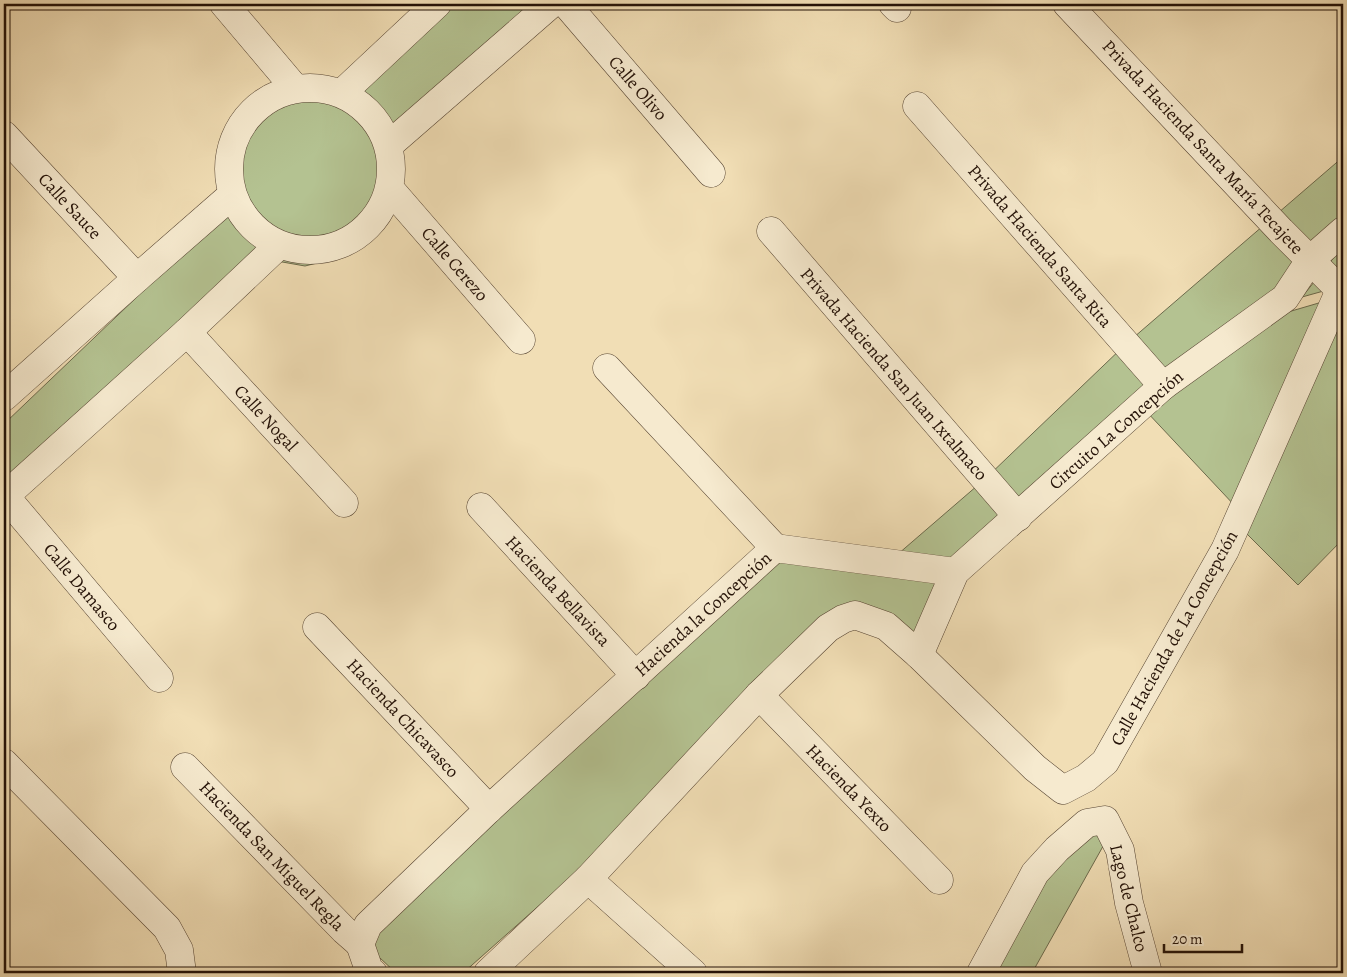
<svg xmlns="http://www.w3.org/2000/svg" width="1347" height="977" font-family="Alegreya,serif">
<rect width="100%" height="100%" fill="#f1deb5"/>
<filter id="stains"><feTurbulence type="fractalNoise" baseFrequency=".004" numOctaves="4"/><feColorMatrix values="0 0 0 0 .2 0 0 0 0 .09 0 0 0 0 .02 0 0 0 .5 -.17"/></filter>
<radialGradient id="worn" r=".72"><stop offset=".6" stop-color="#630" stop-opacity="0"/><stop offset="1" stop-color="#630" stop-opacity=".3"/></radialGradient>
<g fill="#b4c291" stroke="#6c6a4c">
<polygon points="439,4 549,4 387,156 387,201 371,234 341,257 305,266 271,260 8,486 4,461 4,424 140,294 222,208 219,171 231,137 255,110 288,96 310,95 338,101"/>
<polygon points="1343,157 1343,237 1017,516 911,641 858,612 595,856 463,973 396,973 363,942 777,552 883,567 985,479 1126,344"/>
<polygon points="1343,246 1343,283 1338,287 1302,297"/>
<polygon points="1343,288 1343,539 1298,585 1230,517 1236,507 1145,410 1288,312 1329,300"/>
<polygon points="1087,823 1111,832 1032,973 981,973"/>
</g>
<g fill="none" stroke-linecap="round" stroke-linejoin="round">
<defs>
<g id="minor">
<polyline points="224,4 295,88"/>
<polyline points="566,4 711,173"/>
<polyline points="893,4 897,8"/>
<polyline points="1067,4 1281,231 1340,290"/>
<circle cx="310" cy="169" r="81"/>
<polyline points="342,93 437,4"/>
<polyline points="917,106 1163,386"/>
<polyline points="4,135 137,278"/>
<polyline points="389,145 551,4"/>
<polyline points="390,189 521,340"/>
<polyline points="771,231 1018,517"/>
<polyline points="187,332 344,503"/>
<polyline points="607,368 775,548"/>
<polyline points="4,397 137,278 232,195"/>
<polyline points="4,487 5,496 187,332 279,245"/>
<polyline points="5,496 159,678"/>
<polyline points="481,507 636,676"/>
<polyline points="317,627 489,809"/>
<polyline points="919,655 955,572 1163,386 1285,298 1310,260 1343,231"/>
<polyline points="759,695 939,880"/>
<polyline points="4,763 167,928 179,950 182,973"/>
<polyline points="185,767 344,930 360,944"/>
<polyline points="588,879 693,973"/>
<polyline points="373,973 369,970 360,944 368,925 489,809 775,548 955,572"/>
<polyline points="488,973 588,879 759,695 828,628 843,619 855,615 886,626 919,655 1035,768 1063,790 1086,778 1105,762 1225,550 1340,290 1343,287"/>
<polyline points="981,973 1035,873 1057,849 1087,823 1105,820 1120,850 1129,903 1148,973"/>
</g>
</defs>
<use href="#minor" stroke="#564432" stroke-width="29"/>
<use href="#minor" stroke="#f6eacf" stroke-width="28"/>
</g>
<g text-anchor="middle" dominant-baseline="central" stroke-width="4" stroke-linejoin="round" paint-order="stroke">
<g font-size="18" fill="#231107" stroke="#f6eacf">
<text transform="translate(638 88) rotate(49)">Calle Olivo</text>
<text transform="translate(1203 147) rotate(47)">Privada Hacienda Santa María Tecajete</text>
<text transform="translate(70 206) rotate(47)">Calle Sauce</text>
<text transform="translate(1040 246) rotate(49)">Privada Hacienda Santa Rita</text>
<text transform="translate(455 264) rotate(49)">Calle Cerezo</text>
<text transform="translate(894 374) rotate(49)">Privada Hacienda San Juan Ixtalmaco</text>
<text transform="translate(266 418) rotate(47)">Calle Nogal</text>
<text transform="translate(1116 430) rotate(-41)">Circuito La Concepción</text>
<text transform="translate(82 587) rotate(50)">Calle Damasco</text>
<text transform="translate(558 591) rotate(47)">Hacienda Bellavista</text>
<text transform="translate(703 614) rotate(-42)">Hacienda la Concepción</text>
<text transform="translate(1174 638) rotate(-61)">Calle Hacienda de La Concepción</text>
<text transform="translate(403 718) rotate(47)">Hacienda Chicavasco</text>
<text transform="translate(849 788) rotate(46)">Hacienda Yexto</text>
<text transform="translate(272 856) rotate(46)">Hacienda San Miguel Regla</text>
<text transform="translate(1129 898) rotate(76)">Lago de Chalco</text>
</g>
</g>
<rect width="1347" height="977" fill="none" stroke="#f1deb5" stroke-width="20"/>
<rect x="5" y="5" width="1337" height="967" fill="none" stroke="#231107" stroke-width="2.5"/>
<rect x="10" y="10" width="1327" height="957" fill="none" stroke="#231107"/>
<path d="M1164 944v8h78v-8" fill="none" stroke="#231107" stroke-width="2.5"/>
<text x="1172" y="944" font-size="15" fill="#231107" stroke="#f6eacf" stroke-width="4" paint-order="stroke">20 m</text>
<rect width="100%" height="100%" filter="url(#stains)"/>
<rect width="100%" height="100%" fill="url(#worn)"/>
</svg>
